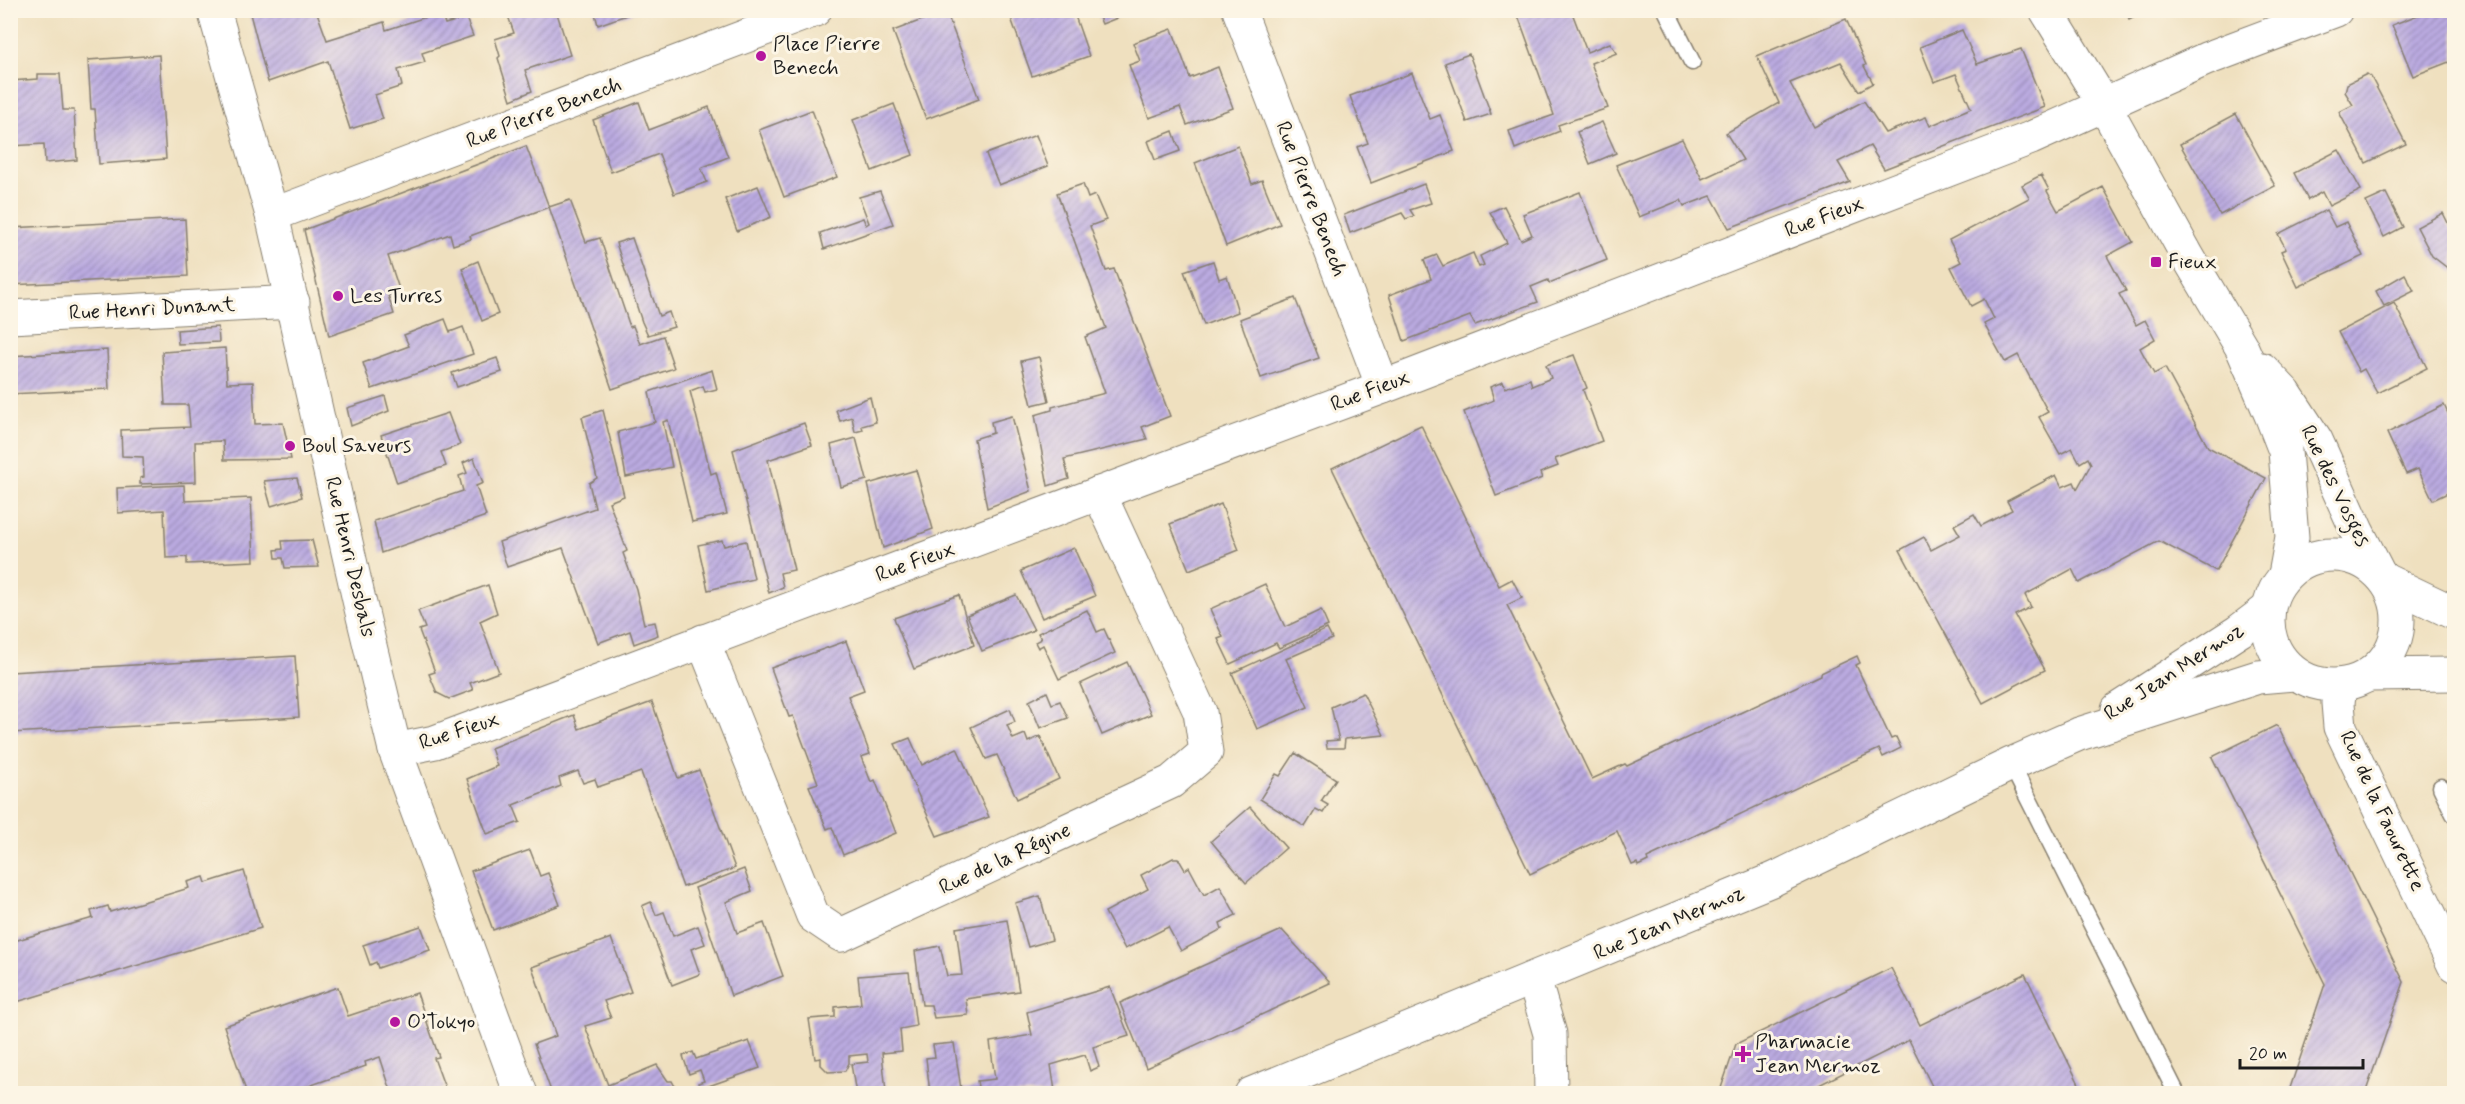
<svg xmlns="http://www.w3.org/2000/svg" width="2465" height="1104" font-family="Mynerve,sans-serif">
<defs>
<pattern id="building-hatch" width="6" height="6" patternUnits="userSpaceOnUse" patternTransform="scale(1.5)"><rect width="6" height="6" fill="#bbabe1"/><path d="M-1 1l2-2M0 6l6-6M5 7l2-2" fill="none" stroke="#978ab6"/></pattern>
</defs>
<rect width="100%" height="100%" fill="#fcf5e5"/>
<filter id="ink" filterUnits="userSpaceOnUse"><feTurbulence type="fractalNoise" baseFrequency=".0167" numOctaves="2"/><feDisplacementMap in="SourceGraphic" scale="12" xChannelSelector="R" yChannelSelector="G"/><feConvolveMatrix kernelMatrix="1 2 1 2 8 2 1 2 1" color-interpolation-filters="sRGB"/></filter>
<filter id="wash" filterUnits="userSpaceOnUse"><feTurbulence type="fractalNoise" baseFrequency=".008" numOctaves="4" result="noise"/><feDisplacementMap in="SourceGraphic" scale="24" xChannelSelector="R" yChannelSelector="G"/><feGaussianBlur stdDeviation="1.35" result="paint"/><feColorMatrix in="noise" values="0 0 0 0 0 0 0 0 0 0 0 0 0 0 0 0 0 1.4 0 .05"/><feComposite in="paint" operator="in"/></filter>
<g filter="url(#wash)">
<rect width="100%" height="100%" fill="#efe0bf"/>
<g id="blocks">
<g fill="url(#building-hatch)">
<polygon points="249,10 316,10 327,40 384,22 386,30 441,12 445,24 466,18 473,36 422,53 425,62 398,70 402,86 375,95 383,119 350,129 328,61 268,82"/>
<polygon points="506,10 556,10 570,55 525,70 532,91 511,100 498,58 500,56 495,39 514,33"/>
<polygon points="594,10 638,10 638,11 598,25"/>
<polygon points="1008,10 1073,10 1089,56 1032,76"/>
<polygon points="1096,10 1115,10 1117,18 1102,24"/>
<polygon points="1516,10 1571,10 1587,52 1610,43 1617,53 1591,63 1608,108 1558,125 1560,131 1515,149 1509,131 1554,115"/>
<polygon points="2116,10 2148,10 2129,19 2126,11 2118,15"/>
<polygon points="2431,10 2454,10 2454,60 2413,76 2392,25"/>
<polygon points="946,11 979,99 926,119 893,31"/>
<polygon points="1846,19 1866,65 1864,66 1873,83 1859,91 1841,62 1790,83 1814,127 1864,101 1885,133 1926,117 1930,126 1971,108 1956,74 1934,82 1920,47 1962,30 1977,64 2021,49 2045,107 1884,169 1870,146 1838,162 1850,182 1729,228 1711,196 1684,206 1681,200 1639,217 1616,165 1682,139 1702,179 1743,160 1726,133 1779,103 1757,56"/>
<polygon points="1172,29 1190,78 1218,67 1233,108 1187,125 1180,107 1149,118 1129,65 1140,61 1133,43"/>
<polygon points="1469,54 1491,114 1467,122 1445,63"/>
<polygon points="159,55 166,159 99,164 95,109 91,109 88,60"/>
<polygon points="1412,73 1430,119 1440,115 1454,151 1371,183 1357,147 1368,143 1350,96"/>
<polygon points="38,74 60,74 63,110 74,110 77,160 45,163 44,144 10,146 10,81 38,79"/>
<polygon points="2367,74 2371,77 2406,144 2366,163 2339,112 2353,105 2345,92 2347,84"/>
<polygon points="639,102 649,130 709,107 728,157 701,168 707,182 674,194 659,154 611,172 593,120"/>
<polygon points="894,104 913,155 872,171 853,120"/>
<polygon points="812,110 837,177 784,197 759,130"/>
<polygon points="2236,114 2275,186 2220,215 2180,144"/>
<polygon points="1602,122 1616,153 1590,164 1577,132"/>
<polygon points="1173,131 1180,151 1155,160 1148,141"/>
<polygon points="1036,135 1048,166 999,185 986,154"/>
<polygon points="526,146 549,207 470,236 471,239 453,245 450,234 388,256 400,292 388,295 394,314 329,336 304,230"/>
<polygon points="1238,146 1252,184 1262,180 1280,224 1226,246 1195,163"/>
<polygon points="2339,150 2361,190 2329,206 2322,192 2308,200 2294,173"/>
<polygon points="2041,175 2049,190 2047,191 2058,211 2103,187 2133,242 2107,256 2126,291 2119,294 2136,325 2145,320 2155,339 2140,348 2154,374 2165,368 2208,447 2266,478 2216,571 2159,541 2079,583 2072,569 2025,595 2031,607 2015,615 2045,670 1983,703 1900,550 1924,537 1931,550 1960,535 1954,525 1974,514 1981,526 2012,510 2007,501 2056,475 2062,487 2074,482 2077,489 2091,464 2088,458 2080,463 2072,448 2060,454 2039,417 2048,412 2018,355 2005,362 1984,324 1994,319 1984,299 1971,306 1951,267 1961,262 1949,240 2029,198 2022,185"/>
<polygon points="1083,184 1088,198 1095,195 1106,220 1090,226 1106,271 1114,269 1170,416 1142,427 1147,439 1064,459 1069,479 1048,486 1035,415 1052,410 1052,407 1105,393 1085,337 1106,328 1057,193"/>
<polygon points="1424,184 1431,203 1410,210 1414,216 1406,219 1402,213 1350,233 1344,215"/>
<polygon points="758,186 771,217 737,231 725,199"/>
<polygon points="880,191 893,224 824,249 820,233 863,218 866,225 869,223 859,197"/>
<polygon points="1580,192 1607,260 1549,283 1548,280 1531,287 1538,302 1475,325 1470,316 1404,341 1389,295 1431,279 1424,260 1437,255 1443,266 1473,253 1479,267 1484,265 1480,256 1507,243 1490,212 1504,206 1521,240 1532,235 1523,214"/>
<polygon points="2386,193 2403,227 2384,237 2366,202"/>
<polygon points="570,200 586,242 600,238 630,327 633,326 640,344 663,336 674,368 612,389 549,207"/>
<polygon points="2326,210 2335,227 2346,222 2363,256 2298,287 2281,251 2286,249 2278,234"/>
<polygon points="2443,213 2454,235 2454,273 2432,256 2417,227"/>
<polygon points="185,219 188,276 10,285 10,228"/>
<polygon points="632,238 659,316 669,312 674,327 648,335 642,322 616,243"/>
<polygon points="478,261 498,314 482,321 462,268"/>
<polygon points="1213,261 1219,279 1227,276 1238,312 1204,325 1184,271"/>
<polygon points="2405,274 2414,291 2384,306 2376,291"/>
<polygon points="1295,298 1319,358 1261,378 1240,319"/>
<polygon points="2394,303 2427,368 2377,393 2364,369 2359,372 2338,332"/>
<polygon points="445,319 450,332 463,327 473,354 372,389 363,363 409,346 404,335"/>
<polygon points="218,327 219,342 178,344 177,330"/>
<polygon points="225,348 227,383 253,382 255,424 283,423 291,459 224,460 223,441 195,442 196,482 140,484 140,478 144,477 143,457 122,456 121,430 190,427 188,405 165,405 162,352"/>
<polygon points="107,350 109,389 10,394 10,356"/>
<polygon points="1574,355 1587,388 1583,390 1602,441 1555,459 1558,466 1540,473 1542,478 1496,496 1464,412 1494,400 1490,387 1503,382 1505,388 1530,379 1532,386 1551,378 1546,365"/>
<polygon points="1039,357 1049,401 1032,405 1021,361"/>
<polygon points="497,358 502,372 457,387 452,373"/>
<polygon points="712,370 717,389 705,392 703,386 690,391 711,474 716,472 727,514 692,522 668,420 663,422 672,467 626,477 618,432 655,422 649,392"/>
<polygon points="385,396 389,411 351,426 347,408"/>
<polygon points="870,397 876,422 862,426 863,430 855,432 852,417 840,421 836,410"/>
<polygon points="2444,405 2454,426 2454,490 2433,500 2418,469 2406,474 2387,433"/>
<polygon points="603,410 624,496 609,502 627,551 623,553 636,589 644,624 655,622 658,635 634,644 630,631 598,643 563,548 507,567 499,542 595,508 589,483 597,478 582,417"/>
<polygon points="448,413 460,445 441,452 446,466 397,483 381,435"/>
<polygon points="1012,416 1031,491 987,508 974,439 993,433 991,422"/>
<polygon points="804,423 812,445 768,460 794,570 780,573 783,587 769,593 733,450"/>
<polygon points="1421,425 1499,586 1512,579 1522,598 1507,605 1592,779 1625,764 1627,766 1821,675 1821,673 1857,656 1860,663 1856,665 1891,739 1896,737 1901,748 1883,757 1879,749 1647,858 1648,861 1638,866 1637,863 1632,865 1617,831 1530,874 1332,468"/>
<polygon points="856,438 867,480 841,487 831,445"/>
<polygon points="474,458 483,483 476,486 486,516 381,553 374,521 463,491 459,476 467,473 463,463"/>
<polygon points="916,470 933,529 883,548 868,484"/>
<polygon points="297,478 302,497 271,506 264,481"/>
<polygon points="184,485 185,501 251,498 254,561 187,564 187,557 166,558 164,510 118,513 117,488"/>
<polygon points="1221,504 1239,550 1189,570 1170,524"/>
<polygon points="312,540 319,567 285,568 283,558 276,558 275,550 283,549 282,541"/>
<polygon points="722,540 724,546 746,541 754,579 708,590 698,545"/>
<polygon points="1074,548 1095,596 1042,618 1021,571"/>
<polygon points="1265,584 1285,627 1321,610 1328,626 1279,648 1276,643 1230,664 1218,639 1223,637 1210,609"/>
<polygon points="488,585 497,613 480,621 499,672 470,683 473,690 449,699 437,693 429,674 435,672 419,630 425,628 418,611"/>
<polygon points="959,595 974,645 914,669 894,618"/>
<polygon points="1016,595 1034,630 982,651 967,615"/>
<polygon points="1087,610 1097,632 1104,629 1115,653 1059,679 1043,645 1038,648 1035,642 1041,639 1038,633"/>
<polygon points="1327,629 1332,639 1286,659 1308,707 1257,729 1232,673"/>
<polygon points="846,641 864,690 848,696 870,754 861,757 871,782 875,780 896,833 843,855 832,827 827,829 809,786 818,783 793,716 789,717 771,668"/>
<polygon points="295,656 299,717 10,733 10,672"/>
<polygon points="1127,662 1151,714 1102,735 1080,684"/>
<polygon points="1047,692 1052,704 1060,701 1068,718 1040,728 1029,701"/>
<polygon points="1363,693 1384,735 1345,739 1344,748 1327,748 1326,741 1339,740 1331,707"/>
<polygon points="652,702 678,778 699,770 735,868 683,887 641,772 598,787 595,779 583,783 578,771 559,778 561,786 513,805 520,822 487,834 467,779 497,766 491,748 574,715 579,729"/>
<polygon points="1010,709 1015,722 1007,725 1013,739 1025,734 1028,742 1040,736 1059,779 1017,799 997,755 986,759 971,727"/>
<polygon points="2277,725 2404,982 2365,1094 2288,1094 2325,984 2212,757"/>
<polygon points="910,738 922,765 957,748 989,817 937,836 895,744"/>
<polygon points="1295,753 1336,779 1321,801 1328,805 1323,813 1316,809 1305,827 1260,799 1276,774 1280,776"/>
<polygon points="1250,807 1286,848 1246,883 1211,841"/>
<polygon points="530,850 540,876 548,873 560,905 493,930 471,871"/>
<polygon points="1173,858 1178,858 1185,870 1189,867 1204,895 1220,886 1236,915 1220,923 1222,929 1181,951 1168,927 1125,949 1105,912 1148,889 1141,875"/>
<polygon points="744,869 752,891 726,902 737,933 764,923 783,976 731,996 695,888"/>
<polygon points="244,871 261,928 10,1004 10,937 12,936 14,941 93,918 91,911 108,906 110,912 189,888 187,882 204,877 206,883"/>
<polygon points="1040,896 1052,940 1028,947 1015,903"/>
<polygon points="651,902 656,915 664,912 673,936 698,926 705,944 691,949 700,974 672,985 642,906"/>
<polygon points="1007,920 1019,991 966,999 968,1015 934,1018 931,1005 922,1005 915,951 940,946 947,976 962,975 956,928"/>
<polygon points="421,926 430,950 378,968 376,962 370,965 363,945"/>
<polygon points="1282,930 1330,983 1146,1068 1120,1003"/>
<polygon points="611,938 631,992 604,1001 611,1018 585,1026 608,1085 657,1065 668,1081 672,1081 679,1094 552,1094 534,1044 556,1036 532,967"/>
<polygon points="1891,968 1920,1025 2025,974 2081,1088 2070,1094 1936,1094 1909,1040 1801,1094 1719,1094 1736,1044"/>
<polygon points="909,972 916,1026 900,1029 902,1051 882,1053 886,1092 856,1094 851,1064 868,1062 867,1054 849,1056 849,1063 845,1071 828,1072 821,1065 821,1058 815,1059 809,1019 835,1017 835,1007 861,1004 858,976"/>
<polygon points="338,987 348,1016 417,993 439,1057 434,1058 445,1088 428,1094 392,1094 380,1057 365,1062 366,1066 286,1094 247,1094 224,1026"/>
<polygon points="1110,987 1129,1036 1093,1047 1099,1067 1090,1071 1085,1055 1051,1065 1055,1091 1051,1094 930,1094 926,1058 935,1057 933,1045 954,1043 961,1089 978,1087 977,1081 995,1079 990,1042 1032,1035 1027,1012"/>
<polygon points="749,1041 760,1068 700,1089 698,1083 704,1081 700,1070 689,1074 683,1056 693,1052 696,1059"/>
</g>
</g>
</g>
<g filter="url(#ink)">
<use href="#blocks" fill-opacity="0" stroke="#867e6e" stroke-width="1.5"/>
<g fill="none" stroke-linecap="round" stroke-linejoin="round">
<defs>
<g id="lane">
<polyline points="1666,10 1692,62"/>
<polyline points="2011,764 2177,1094"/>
<polyline points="2441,787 2454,814"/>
</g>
<g id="street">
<polyline points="214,10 272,215 359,600 395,750 521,1094"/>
<polyline points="1239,10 1383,387"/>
<polyline points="272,215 815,10"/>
<polyline points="10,317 293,302"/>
<polyline points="703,641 813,916 841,935 1171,782 1206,752 1200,712 1099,493"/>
<polyline points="2340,685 2338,703 2340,727 2454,965"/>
<polyline points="2118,709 2239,631 2268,609"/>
<polyline points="395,750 435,742 1383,387 2031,138 2206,59 2336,10"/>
<polyline points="1534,979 1550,1034 1551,1094"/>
<polyline points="1251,1094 1774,879 2011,764 2079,734 2258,677 2295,674"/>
</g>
<g id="secondary">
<polyline points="2046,10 2103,103 2188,257 2242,348 2271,415 2285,451 2292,537 2285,575"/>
<polyline points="2262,369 2285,393 2316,440 2357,531 2378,572"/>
<circle cx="2333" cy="620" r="65"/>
<polyline points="2387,581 2454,613"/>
<polyline points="2368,675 2454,674"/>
</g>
</defs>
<use href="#lane" stroke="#867e6e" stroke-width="19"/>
<use href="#street" stroke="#867e6e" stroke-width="35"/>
<use href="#secondary" stroke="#867e6e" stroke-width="35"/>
<use href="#lane" stroke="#fff" stroke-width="16"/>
<use href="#street" stroke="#fff" stroke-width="33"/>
<use href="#secondary" stroke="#fff" stroke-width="33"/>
</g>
</g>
<g fill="#b5179e" stroke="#fcf5e5" stroke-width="2">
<circle cx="761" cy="56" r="6"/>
<rect x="2150" y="256" width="12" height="12" rx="3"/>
<circle cx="338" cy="296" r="6"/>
<circle cx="290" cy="446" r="6"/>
<circle cx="395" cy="1022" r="6"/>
<path d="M1740 1045h6v6h6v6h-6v6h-6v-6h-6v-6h6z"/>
</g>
<g text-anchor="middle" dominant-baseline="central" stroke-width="6" stroke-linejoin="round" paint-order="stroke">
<g font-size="21" fill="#1c1c1c" stroke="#fcf5e5" text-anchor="start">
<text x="773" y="44">Place Pierre<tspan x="773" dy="24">Benech</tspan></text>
<text x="2168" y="262">Fieux</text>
<text x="350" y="296">Les Turres</text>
<text x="302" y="446">Boul Saveurs</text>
<text x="407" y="1022">O’Tokyo</text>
<text x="1755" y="1042">Pharmacie<tspan x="1755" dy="24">Jean Mermoz</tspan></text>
</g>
<g font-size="21" fill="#1c1c1c" stroke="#fcf5e5">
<text transform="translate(544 113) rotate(-21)">Rue Pierre Benech</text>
<text transform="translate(1311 199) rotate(69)">Rue Pierre Benech</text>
<text transform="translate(1824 217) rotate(-21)">Rue Fieux</text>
<text transform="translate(152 309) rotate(-3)">Rue Henri Dunant</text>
<text transform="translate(1370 391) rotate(-21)">Rue Fieux</text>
<text transform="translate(2335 486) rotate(64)">Rue des Vosges</text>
<text transform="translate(350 557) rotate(77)">Rue Henri Desbals</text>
<text transform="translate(915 562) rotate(-20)">Rue Fieux</text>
<text transform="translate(2174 672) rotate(-33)">Rue Jean Mermoz</text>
<text transform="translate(459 731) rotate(-18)">Rue Fieux</text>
<text transform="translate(2382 811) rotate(65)">Rue de la Faourette</text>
<text transform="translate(1005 859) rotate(-25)">Rue de la Régine</text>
<text transform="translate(1669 923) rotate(-23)">Rue Jean Mermoz</text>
</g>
</g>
<rect width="2465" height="1104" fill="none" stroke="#fcf5e5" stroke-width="36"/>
<path d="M2240 1059v9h123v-9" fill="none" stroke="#1c1c1c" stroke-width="3"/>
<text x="2249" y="1059" font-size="18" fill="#1c1c1c" stroke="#fcf5e5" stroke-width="4.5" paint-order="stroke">20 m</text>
</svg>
